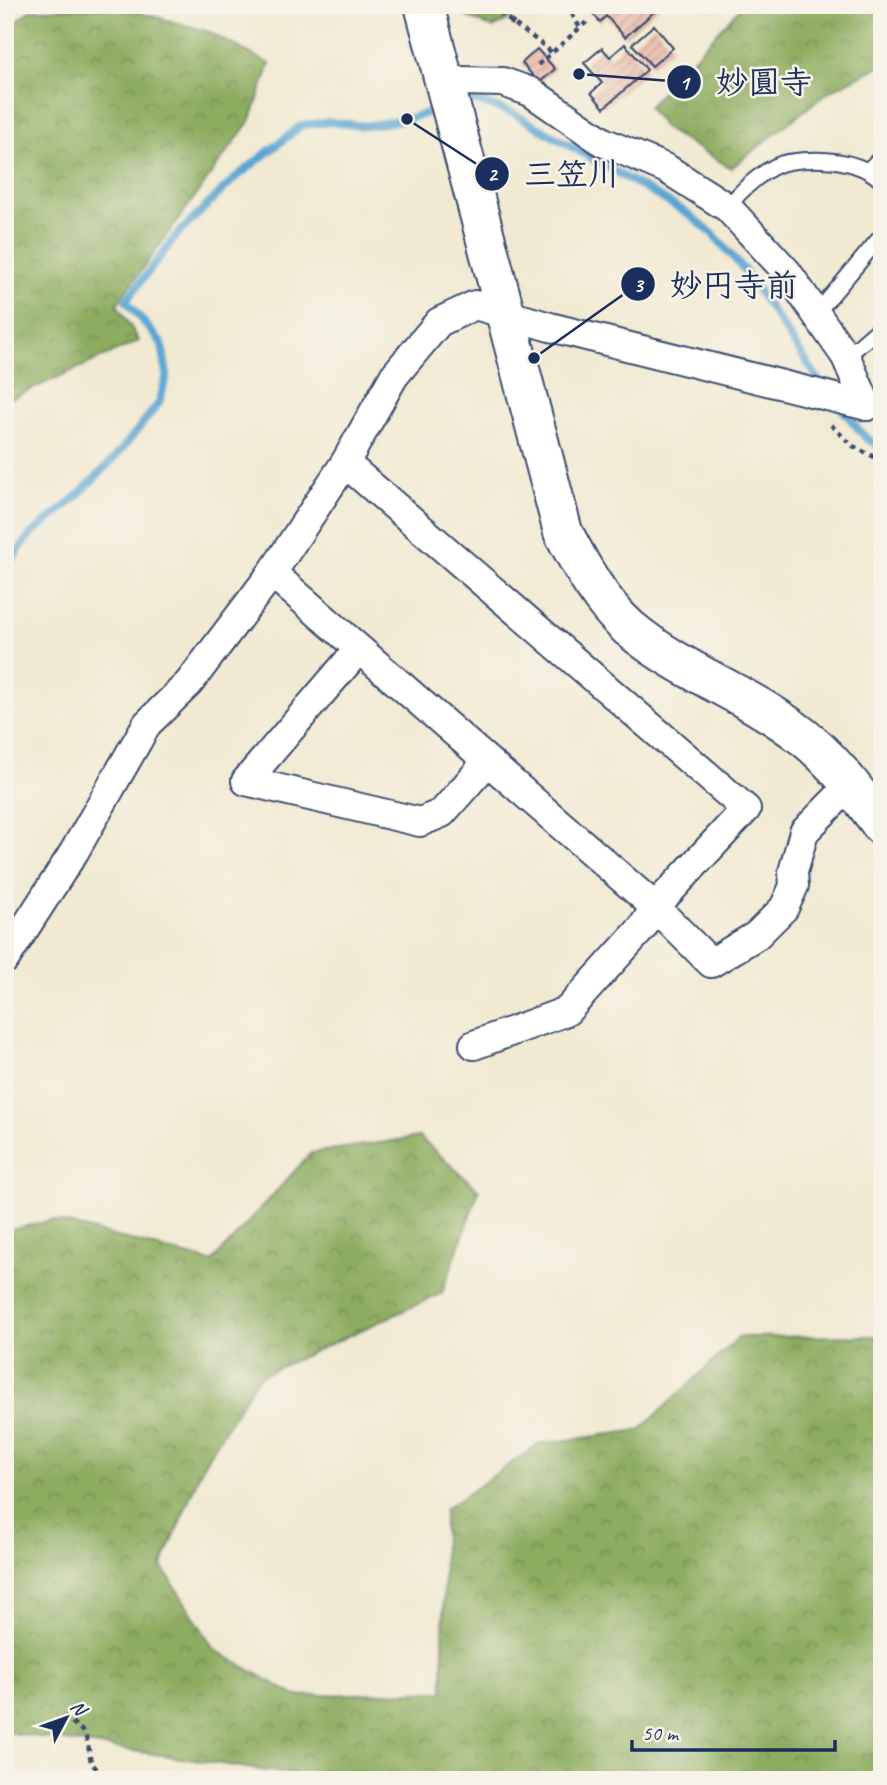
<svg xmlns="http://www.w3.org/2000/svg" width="887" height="1785" font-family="Caveat,'Klee One',sans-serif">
<defs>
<pattern id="forest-crowns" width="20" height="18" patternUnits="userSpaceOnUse" patternTransform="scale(1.75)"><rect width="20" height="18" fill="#8cac5f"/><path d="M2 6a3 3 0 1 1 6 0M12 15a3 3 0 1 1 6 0" fill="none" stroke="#728c52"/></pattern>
<pattern id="building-hatch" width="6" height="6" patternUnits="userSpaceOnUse" patternTransform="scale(1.75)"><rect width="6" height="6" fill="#e9b7a4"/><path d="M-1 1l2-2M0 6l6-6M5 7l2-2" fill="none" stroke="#bc9589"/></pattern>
</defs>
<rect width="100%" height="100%" fill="#f7f3e8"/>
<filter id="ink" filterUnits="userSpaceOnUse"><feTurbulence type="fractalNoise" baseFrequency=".0143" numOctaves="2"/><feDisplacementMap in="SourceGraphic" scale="14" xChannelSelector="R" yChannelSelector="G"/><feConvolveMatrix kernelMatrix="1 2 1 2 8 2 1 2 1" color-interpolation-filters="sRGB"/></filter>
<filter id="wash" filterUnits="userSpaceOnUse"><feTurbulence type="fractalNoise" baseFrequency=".00686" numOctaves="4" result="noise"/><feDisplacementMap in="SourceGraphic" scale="28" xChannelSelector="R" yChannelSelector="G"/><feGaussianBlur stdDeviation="1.57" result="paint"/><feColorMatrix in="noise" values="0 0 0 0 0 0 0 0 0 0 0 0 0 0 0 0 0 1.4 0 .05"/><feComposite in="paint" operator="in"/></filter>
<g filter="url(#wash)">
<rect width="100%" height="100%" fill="#f1e9d1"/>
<g fill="url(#forest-crowns)" stroke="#546e5e" stroke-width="2">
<polygon points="463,5 523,5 519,14 493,28 467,17"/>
<polygon points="743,5 882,5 882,65 828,92 731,168 664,128 648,107"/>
<polygon points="120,7 207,31 270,64 251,119 117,304 139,341 5,401 5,33 30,10"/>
<polygon points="419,1137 479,1190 442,1293 258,1377 203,1465 162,1566 215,1650 296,1696 443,1691 444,1510 539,1444 640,1430 739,1337 882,1336 882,1780 330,1780 5,1732 5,1231 53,1220 212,1262 311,1153"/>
</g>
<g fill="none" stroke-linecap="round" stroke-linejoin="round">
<g stroke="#5aa5d2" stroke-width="8">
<polyline points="461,103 473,100 513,113 687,213 713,234 744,270 823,386"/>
<polyline points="842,409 866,438 882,448"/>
<polyline points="5,569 30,535 74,499 114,459 159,403 167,375 162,344 126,301 176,236 234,179 302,125 331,122 365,126 407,119 441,109"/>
</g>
</g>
<g id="blocks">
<g fill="url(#building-hatch)">
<polygon points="589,5 662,5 625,37 606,16 600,22 587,7"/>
<polygon points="654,25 673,48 652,66 632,44"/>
<polygon points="625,44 647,70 604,108 591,93 602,83 584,63 602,48 610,57"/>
<polygon points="537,49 555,69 539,83 522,63"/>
</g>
</g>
</g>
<g filter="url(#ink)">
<use href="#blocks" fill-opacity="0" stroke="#3b4b6f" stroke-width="2"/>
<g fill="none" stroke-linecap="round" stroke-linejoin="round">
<defs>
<g id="lane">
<polyline points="869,169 882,156"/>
<path d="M728,208c11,-17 40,-43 60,-46 32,-5 70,-3 94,19"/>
<polyline points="816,314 882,235"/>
<polyline points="846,357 882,326"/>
</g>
<g id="street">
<polyline points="444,86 461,81 503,82 531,92 603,142 667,169 728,208 787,272 846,357 867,406"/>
<polyline points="345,463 746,809 655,907 643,927 567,1011 474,1045"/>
<polyline points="272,573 655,907 711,963 757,935 784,908 794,886 793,872 804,832 850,785"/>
<polyline points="358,650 246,781 420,822 442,813 487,762"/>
<polyline points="5,959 74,852 147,724 189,683 272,573 345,463 394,376 439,322 475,305 550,327 867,406"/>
</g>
<path id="secondary" d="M424,5l139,527c18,34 37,70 66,96 52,44 118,65 172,107 32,24 57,59 81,91"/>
</defs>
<use href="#lane" stroke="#3b4b6f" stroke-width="18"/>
<use href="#street" stroke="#3b4b6f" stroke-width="32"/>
<use href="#secondary" stroke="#3b4b6f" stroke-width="42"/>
<g stroke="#3b4b6f" stroke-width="4.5" stroke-dasharray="5 5" stroke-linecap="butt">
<path d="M493,5c18,20 40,30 59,48"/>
<polyline points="567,5 580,28"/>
<polyline points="511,25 522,5"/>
<polyline points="538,65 590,19"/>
<polyline points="831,425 853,446 882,461"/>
<path d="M64,1716c6,5 13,10 18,15 15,20 -5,33 34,49"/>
</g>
<use href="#lane" stroke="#fff" stroke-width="14"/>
<use href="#street" stroke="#fff" stroke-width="28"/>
<use href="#secondary" stroke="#fff" stroke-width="38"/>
</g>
</g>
<path fill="none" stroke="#1b2f5e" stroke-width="2.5" d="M579 74L684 82M407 119L492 174M534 358L638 284"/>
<g fill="#1b2f5e" stroke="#f7f3e8" stroke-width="2.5">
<circle cx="579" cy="74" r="7"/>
<circle cx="407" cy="119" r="7"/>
<circle cx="534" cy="358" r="7"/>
<circle cx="684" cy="82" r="18"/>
<circle cx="492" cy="174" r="18"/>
<circle cx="638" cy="284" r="18"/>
</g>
<g font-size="21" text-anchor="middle" font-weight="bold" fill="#fff">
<text x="684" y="90">1</text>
<text x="492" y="181">2</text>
<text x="638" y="292">3</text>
</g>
<g font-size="32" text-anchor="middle" font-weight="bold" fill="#1b2f5e" stroke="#f7f3e8" stroke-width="5" stroke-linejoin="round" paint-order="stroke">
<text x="764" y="93">妙圓寺</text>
<text x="572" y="185">三笠川</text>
<text x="734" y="296">妙円寺前</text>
</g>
<rect width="887" height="1785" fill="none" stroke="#f7f3e8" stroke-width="28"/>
<g transform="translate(66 1718) rotate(49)" stroke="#f7f3e8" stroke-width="5" paint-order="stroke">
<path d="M0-5L12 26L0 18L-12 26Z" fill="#1b2f5e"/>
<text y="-10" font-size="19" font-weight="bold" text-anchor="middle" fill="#1b2f5e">N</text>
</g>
<path d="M632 1740v10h203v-10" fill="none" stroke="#1b2f5e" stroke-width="3.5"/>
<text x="642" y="1740" font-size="21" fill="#1b2f5e" stroke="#f7f3e8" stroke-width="5" paint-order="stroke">50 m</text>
</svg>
